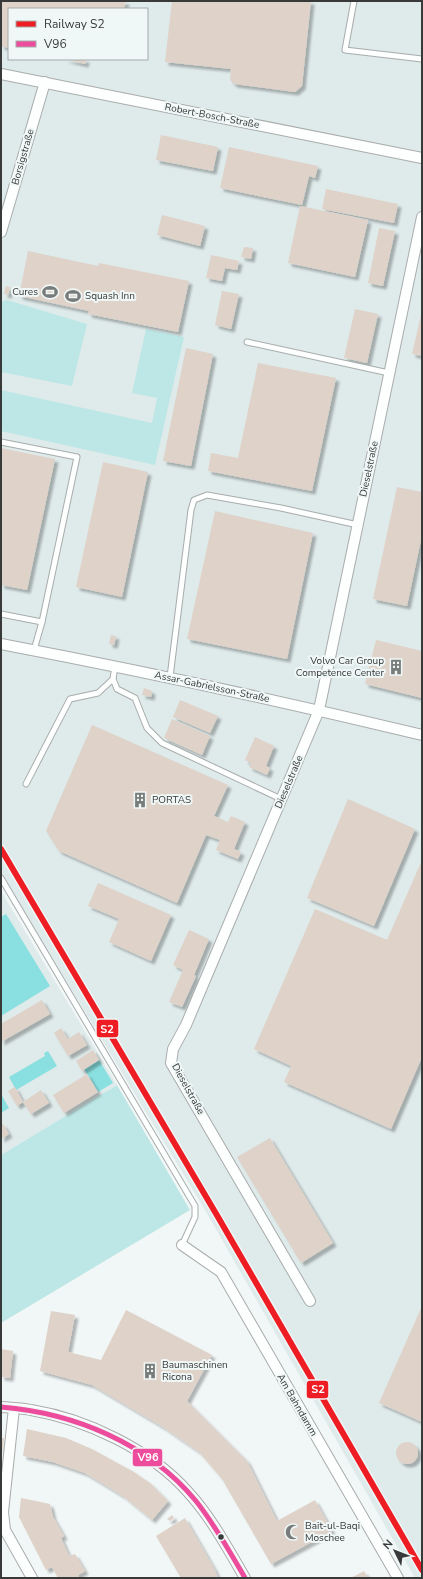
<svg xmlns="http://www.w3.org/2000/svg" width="423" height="1579" font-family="'Nunito Sans',sans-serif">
<defs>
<filter id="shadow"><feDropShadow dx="3.5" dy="3.5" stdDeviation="1" flood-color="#0004"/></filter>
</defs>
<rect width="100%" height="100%" fill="#f1f6f6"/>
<g fill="#dfeaea" fill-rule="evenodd">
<path d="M1,1h421v1577h-7l-210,-368 -204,-337zM9,9h138v50h-138z"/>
<polygon points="1,891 117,1085 1,1155"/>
</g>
<g fill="#bde7e6">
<polygon points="7,300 87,324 72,386 1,372 1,302"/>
<polygon points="146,329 184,337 155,465 1,431 1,390 152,423 157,398 132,393"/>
<polygon points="117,1085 190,1210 1,1323 1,1155"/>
</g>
<g fill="#8ae0e0">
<polygon points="6,914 50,986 1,1016 1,917"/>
<polygon points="48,1051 57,1066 16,1090 9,1077 45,1056 44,1053"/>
<polygon points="99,1060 113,1083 98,1092 84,1069"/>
<polygon points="1,1094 9,1108 1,1113"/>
</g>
<g fill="#ded2c9" filter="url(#shadow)">
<polygon points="1,1 126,1 124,9 9,9 9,48 1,46"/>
<polygon points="172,1 311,1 302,86 295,92 234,84 230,80 231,69 165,62"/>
<polygon points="64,59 86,59 85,64"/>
<polygon points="161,135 218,147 213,171 156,160"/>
<polygon points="229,147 318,166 315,178 309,176 302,205 220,188"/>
<polygon points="326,189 398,204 394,223 322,209"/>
<polygon points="300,206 368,220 355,277 288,263"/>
<polygon points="162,215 205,226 200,246 157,235"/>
<polygon points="379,228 395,231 383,286 368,283"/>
<polygon points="244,247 253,248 251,259 241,257"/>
<polygon points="28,251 98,266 99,263 189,281 178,332 88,314 89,311 19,296"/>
<polygon points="211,255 239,261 237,270 225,268 222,281 206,278"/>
<polygon points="6,286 10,287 8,295 4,294"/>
<polygon points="222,291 239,294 231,329 215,325"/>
<polygon points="355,309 378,314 367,363 344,358"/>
<polygon points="421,315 422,315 422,356 412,354"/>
<polygon points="186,348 213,354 191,466 163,461"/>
<polygon points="258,363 336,378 312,491 208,471 211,453 238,458"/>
<polygon points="1,448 55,459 27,590 1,585"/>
<polygon points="103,462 148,472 122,597 76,587"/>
<polygon points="397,487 422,492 422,535 407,606 373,599"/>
<polygon points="215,511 313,533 287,659 187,639"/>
<polygon points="111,635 116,636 114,645 109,644"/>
<polygon points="376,640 422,651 422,698 365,684"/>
<polygon points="144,688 152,691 151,697 142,695"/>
<polygon points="180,700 218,716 210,733 173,717"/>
<polygon points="172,719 210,736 202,755 164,738"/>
<polygon points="92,725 228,785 214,816 228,822 231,816 245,822 234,849 241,852 238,859 216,850 220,840 206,835 177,903 59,851 46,831"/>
<polygon points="255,737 274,746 266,766 270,768 267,775 249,767 251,763 245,760"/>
<polygon points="348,799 415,829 374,926 307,898"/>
<polygon points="422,860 422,1057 391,1129 284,1082 291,1066 254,1049 315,909 387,940"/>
<polygon points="98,883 171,915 151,961 109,942 119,919 88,906"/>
<polygon points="189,930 209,939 194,975 196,976 182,1007 169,1002 183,970 173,965"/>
<polygon points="42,1000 50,1014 1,1042 1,1024"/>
<polygon points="61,1028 68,1039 79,1032 87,1045 68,1056 54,1033"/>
<polygon points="93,1050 99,1060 82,1071 76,1061"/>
<polygon points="87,1074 98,1092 64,1113 53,1095"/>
<polygon points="15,1087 23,1102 41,1090 49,1103 31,1114 23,1102 17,1106 8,1091"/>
<polygon points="3,1124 9,1134 1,1139 1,1125"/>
<polygon points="270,1138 333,1243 301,1263 237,1157"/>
<polygon points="422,1306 422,1422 379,1403"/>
<polygon points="126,1310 212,1355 187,1401 247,1461 277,1521 315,1500 332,1531 271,1564 222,1479 199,1452 163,1427 92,1385 40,1371 51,1311 75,1315 68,1352 101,1360"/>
<polygon points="1,1349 13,1351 10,1378 1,1377"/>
<polygon points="27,1429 66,1438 92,1449 134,1472 150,1483 168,1501 152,1520 123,1496 85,1473 53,1462 23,1456"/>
<polygon points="1,1438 4,1438 2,1455 1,1455"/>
<circle cx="407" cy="1453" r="11"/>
<polygon points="21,1498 50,1504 53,1517 64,1536 61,1538 69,1556 75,1554 85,1571 78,1575 79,1578 58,1578 52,1567 46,1570 19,1517"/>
<polygon points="172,1515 174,1518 170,1521 167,1519"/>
<polygon points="185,1518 215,1570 218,1578 181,1578 156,1536"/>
<polygon points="364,1571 368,1578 351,1578"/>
</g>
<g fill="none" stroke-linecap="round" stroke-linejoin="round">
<defs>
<g id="service">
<polyline points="354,1 345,50 422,59"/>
<polyline points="247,342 389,373"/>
<polyline points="1,442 77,457 42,622"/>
<polyline points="1,614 42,622 34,650"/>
<polyline points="170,677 191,510 194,500 207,495 281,508 358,525"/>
<polyline points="113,679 117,689 135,698 147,728 162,743 281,799"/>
<polyline points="26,784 70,699 98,693 113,679 115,666"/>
<polyline points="1,878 195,1206 195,1217 182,1245"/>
</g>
<g id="minor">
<polyline points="1,74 422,158"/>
<polyline points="1,232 45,82"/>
<path d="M1,644c141,27 281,57 421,91"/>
<polyline points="182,1245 221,1272 398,1578"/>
<polyline points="310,1301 171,1063 173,1049 186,1025 319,710 422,217"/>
<path d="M1,1407c10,1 21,1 30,3 55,9 120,40 157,82 23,25 40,57 57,86"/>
<polyline points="14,1408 3,1512 5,1530 32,1578"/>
</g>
</defs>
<use href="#service" stroke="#a9acac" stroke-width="7"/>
<use href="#minor" stroke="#a9acac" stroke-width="12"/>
<use href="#service" stroke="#fdfefe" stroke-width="5"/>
<use href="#minor" stroke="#fdfefe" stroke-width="10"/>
<defs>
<path id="bus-1" d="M1,1407c73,6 147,36 195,94 19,24 34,51 49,77"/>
</defs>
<use href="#bus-1" stroke="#f0f7f7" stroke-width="8"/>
<use href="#bus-1" stroke="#ed4c9c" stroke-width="5"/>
<defs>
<polyline id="rail-1" points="1,849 218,1217 422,1570"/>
</defs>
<use href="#rail-1" stroke="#f0f7f7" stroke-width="9"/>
<use href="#rail-1" stroke="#ee1c23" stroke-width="6"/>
</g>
<defs>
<symbol id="stadium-bare" viewBox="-9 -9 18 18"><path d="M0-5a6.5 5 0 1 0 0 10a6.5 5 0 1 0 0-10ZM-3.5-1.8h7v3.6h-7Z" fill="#787c7b" stroke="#f0f7f7" stroke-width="2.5" paint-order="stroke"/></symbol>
<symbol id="building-bare" viewBox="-9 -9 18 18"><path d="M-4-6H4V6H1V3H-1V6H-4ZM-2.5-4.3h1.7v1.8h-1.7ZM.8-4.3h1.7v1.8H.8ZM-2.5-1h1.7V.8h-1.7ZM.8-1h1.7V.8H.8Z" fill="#787c7b" stroke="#f0f7f7" stroke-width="2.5" paint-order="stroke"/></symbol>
<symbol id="mosque-bare" viewBox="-9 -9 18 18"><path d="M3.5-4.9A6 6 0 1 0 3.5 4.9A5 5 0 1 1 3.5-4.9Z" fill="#787c7b" stroke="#f0f7f7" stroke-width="2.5" paint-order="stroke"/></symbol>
</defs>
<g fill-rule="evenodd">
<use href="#stadium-bare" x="39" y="281" width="22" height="22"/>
<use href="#stadium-bare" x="62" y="285" width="22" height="22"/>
<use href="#building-bare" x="385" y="656" width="22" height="22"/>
<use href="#building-bare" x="129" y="789" width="22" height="22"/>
<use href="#building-bare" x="139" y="1360" width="22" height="22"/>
<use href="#mosque-bare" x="282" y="1521" width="22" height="22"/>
</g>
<circle fill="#373a39" stroke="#f0f7f7" stroke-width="1.5" cx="221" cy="1537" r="3.5"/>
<g text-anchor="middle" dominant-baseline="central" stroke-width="4" stroke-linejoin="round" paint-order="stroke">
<g font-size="10" fill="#373a39" stroke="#f0f7f7">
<text transform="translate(212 116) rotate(11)">Robert-Bosch-Straße</text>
<text transform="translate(23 157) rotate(-74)">Borsigstraße</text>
<text transform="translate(369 469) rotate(-78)">Dieselstraße</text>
<text transform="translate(212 687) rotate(12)">Assar-Gabrielsson-Straße</text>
<text transform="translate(289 782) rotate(-67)">Dieselstraße</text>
<text transform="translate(188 1089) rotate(61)">Dieselstraße</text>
<text transform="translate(297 1405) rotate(60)">Am Bahndamm</text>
</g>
<g font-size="10" fill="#373a39" stroke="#f0f7f7" text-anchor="start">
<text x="38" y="292" text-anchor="end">Cures</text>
<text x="85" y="296">Squash Inn</text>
<text x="384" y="661" text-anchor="end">Volvo Car Group<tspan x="384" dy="12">Competence Center</tspan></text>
<text x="152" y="800">PORTAS</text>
<text x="162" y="1365">Baumaschinen<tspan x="162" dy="12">Ricona</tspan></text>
<text x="305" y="1526">Bait-ul-Baqi<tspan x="305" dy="12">Moschee</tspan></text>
</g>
</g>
<g stroke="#f0f7f7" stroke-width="1.5">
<rect x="96" y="1019" width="23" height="19" rx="4" fill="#ee1c23"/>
<rect x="306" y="1380" width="23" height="19" rx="4" fill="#ee1c23"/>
<rect x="132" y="1448" width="31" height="19" rx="4" fill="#ed4c9c"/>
</g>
<g font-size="11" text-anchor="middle" font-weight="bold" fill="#fff">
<text x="107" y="1033">S2</text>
<text x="318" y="1393">S2</text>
<text x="148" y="1461">V96</text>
</g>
<rect width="423" height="1579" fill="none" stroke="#373a39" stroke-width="4"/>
<rect x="8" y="8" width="140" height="52" fill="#f0f7f7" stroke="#a6abab"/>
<rect x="16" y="21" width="20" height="6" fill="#ee1c23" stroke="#a6abab"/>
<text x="44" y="28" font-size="12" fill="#373a39">Railway S2</text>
<rect x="16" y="41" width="20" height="6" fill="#ed4c9c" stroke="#a6abab"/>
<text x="44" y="48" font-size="12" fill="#373a39">V96</text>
<g transform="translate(395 1551) rotate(313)" stroke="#f0f7f7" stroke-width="3" paint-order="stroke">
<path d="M0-3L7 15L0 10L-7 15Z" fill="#373a39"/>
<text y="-6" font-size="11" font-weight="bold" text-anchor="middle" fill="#373a39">N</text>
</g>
</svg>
